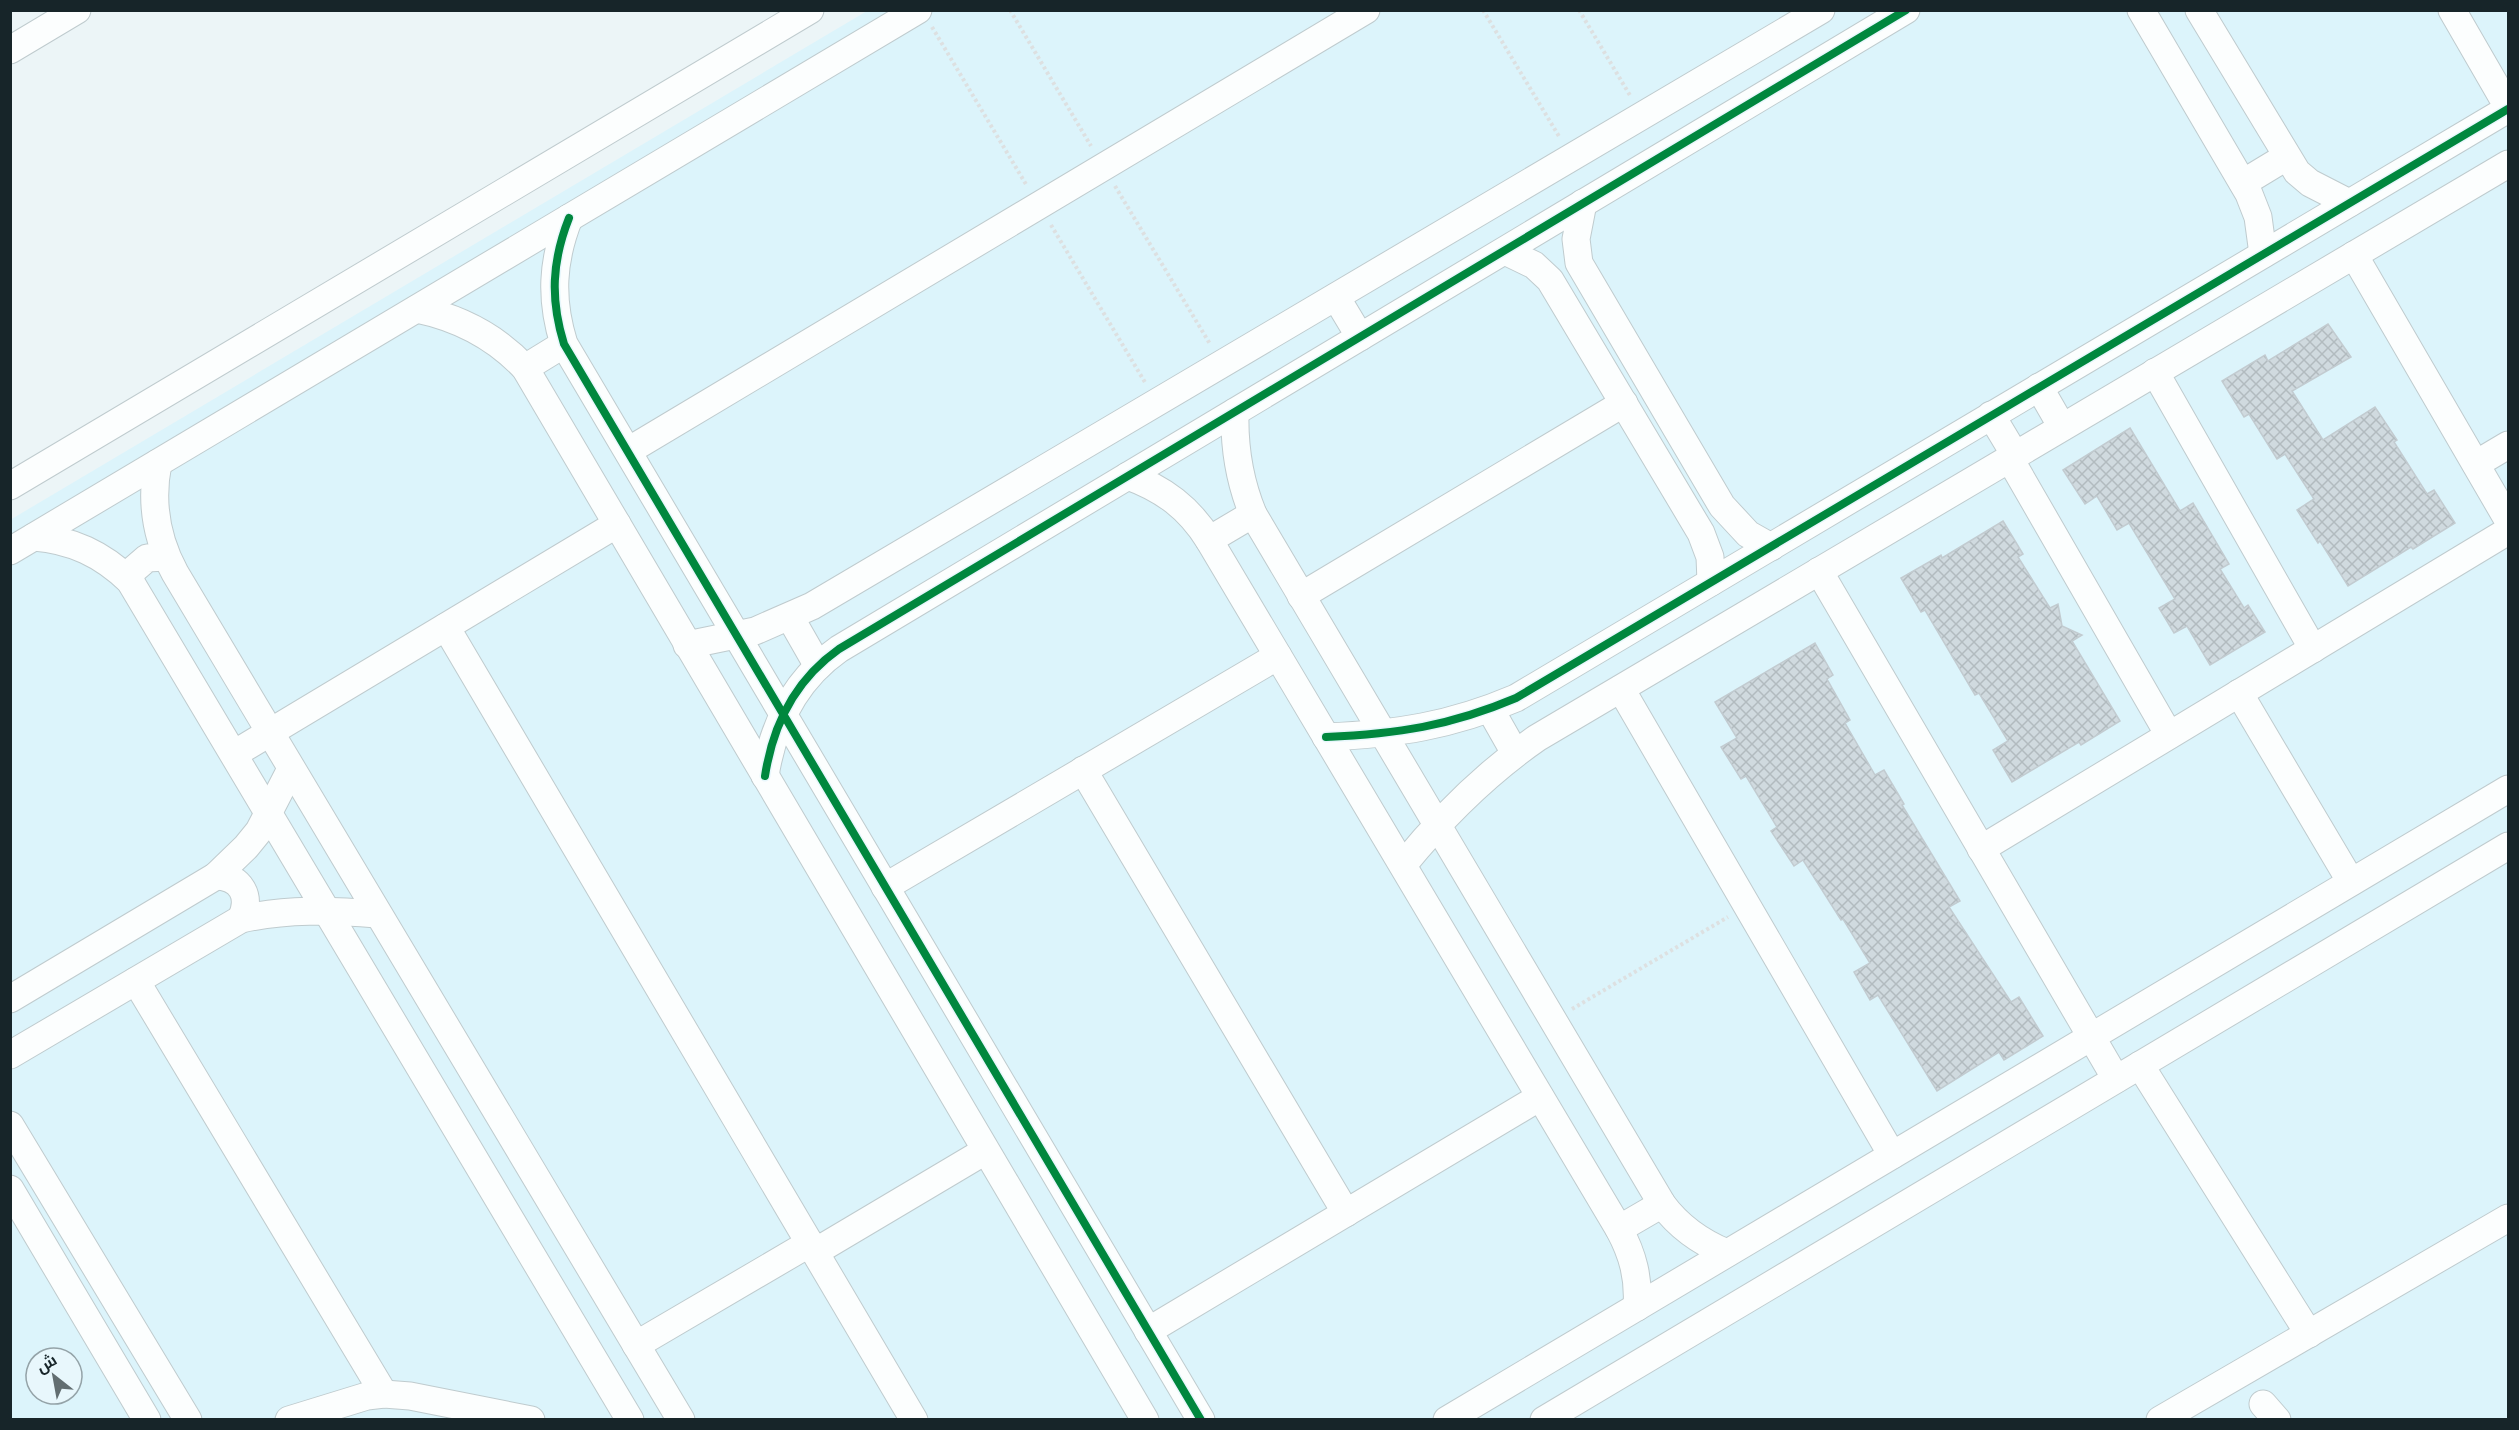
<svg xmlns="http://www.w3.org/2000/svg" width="2519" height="1430" font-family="Lora,Cairo,serif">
<defs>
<pattern id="building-cross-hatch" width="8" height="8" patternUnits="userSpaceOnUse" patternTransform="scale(1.5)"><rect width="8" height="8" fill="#d0dadf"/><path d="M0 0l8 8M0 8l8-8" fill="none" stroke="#b2bbbf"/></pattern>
</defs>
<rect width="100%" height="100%" fill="#ecf5f7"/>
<path fill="#dcf4fb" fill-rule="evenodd" d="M867,11h1641v1408h-2497l-1,-899zM36,1358h36v36h-36z"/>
<g fill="url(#building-cross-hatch)" stroke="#c2cbd0" stroke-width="1.5">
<polygon points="2328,324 2351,357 2292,391 2323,440 2375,407 2397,440 2394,442 2427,494 2434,490 2455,523 2413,549 2411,547 2348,586 2320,541 2318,543 2297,510 2314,499 2285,454 2277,459 2249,414 2244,417 2222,381 2265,355 2268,361"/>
<polygon points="2130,428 2180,511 2193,503 2229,564 2220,569 2244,608 2248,605 2265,632 2210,665 2187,626 2174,633 2159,608 2175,599 2129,523 2117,530 2097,496 2085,504 2063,470"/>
<polygon points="2003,521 2023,554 2018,557 2050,608 2058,604 2062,626 2082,635 2072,641 2120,721 2081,745 2079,742 2012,782 1993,750 2008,741 1979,693 1975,695 1925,610 1921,612 1901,578 1941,555 1942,558"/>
<polygon points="1815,643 1833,675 1827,679 1850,720 1845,723 1875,775 1884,770 1904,804 1902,805 1960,901 1949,907 2011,1002 2019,997 2043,1036 2004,1060 1999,1052 1937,1091 1878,995 1870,1000 1854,972 1870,963 1843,919 1841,920 1803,860 1794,866 1771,831 1777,827 1746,776 1741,779 1721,747 1737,738 1715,702"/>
</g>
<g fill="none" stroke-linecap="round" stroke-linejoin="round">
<defs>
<g id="minor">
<polyline points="2141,10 2249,194 2258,217 2263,254"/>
<polyline points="2199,10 2297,172 2310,183 2349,203"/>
<polyline points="2452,10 2508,107"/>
<polyline points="10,50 77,10"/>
<polyline points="2243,183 2286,157"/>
<polyline points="1583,203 1576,239 1579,263 1722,506 1748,534 1771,547"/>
<path d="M569,218c-17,43 -19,81 -5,126l637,1076"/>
<polyline points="1505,251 1534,265 1550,280 1701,533 1710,557 1711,582"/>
<polyline points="2354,255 2508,520"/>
<polyline points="1336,297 1360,337"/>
<path d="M417,309c43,9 78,27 108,59l620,1052"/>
<polyline points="525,368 564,344"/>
<polyline points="2155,372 2313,649"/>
<polyline points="2039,387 2062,427"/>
<path d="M1235,412c-1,36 4,68 18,102l409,690c17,23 38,38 65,49"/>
<polyline points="1991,415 2015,455"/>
<polyline points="628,451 1366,10"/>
<polyline points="2010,459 2169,735"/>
<path d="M158,463c-8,40 -2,75 17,110l506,847"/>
<polyline points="2476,464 2508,445"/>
<path d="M1128,476c36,13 61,32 81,64l410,689c14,26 20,49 18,78"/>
<polyline points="10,486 810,10"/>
<path d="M34,537c38,3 68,17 96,44l500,839"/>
<polyline points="1209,540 1253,514"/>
<polyline points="10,551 918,10"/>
<polyline points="1819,571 2116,1079"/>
<polyline points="130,581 132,571 147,558 166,557"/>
<polyline points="1301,596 1624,403"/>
<polyline points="790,617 818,666"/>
<polyline points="446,627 914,1420"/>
<polyline points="687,645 755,631 812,606 1821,10"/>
<polyline points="1621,689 1892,1155"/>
<polyline points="2239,693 2351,882"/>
<polyline points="1490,709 1515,753"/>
<path d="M1326,737c71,-3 124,-11 190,-39l992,-589"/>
<polyline points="234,754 617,524"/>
<polyline points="1083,770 1346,1213"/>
<path d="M765,776c8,-52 30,-96 74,-127l1067,-639"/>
<polyline points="1981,849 2508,531"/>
<path d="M1403,865c40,-49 82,-91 134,-127l971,-574"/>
<path d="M216,876c25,1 36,20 25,43"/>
<polyline points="885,887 1278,656"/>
<polyline points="136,981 384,1394"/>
<polyline points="10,999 216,876 246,847 259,831 291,769"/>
<path d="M10,1055l231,-136c46,-10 90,-9 136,-5"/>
<polyline points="2140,1065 2309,1334"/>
<polyline points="10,1125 188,1420"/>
<polyline points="10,1189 147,1420"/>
<polyline points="1619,1229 1662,1204"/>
<polyline points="815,1252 985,1151"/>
<polyline points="1148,1331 1540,1097"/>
<polyline points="636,1345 810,1243"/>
<polyline points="2263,1404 2277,1420"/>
<polyline points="289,1420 367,1396 384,1394 410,1396 531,1420"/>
<polyline points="1447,1420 2508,789"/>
<polyline points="1544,1420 2508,846"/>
<polyline points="2160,1420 2508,1218"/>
</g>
</defs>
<use href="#minor" stroke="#bfcbce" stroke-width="29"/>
<g stroke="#dde0e1" stroke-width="4" stroke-dasharray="3 3" stroke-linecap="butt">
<polyline points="1010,10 1091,146"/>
<polyline points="1483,10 1560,138"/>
<polyline points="1579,10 1631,97"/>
<polyline points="932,27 1027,186"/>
<polyline points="1115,186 1210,344"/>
<polyline points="1051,225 1146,384"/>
<polyline points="1572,1009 1728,917"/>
</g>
<use href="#minor" stroke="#fcfefe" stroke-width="27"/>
<defs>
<g id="cycleway">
<path d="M569,218c-17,43 -19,81 -5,126l637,1076"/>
<path d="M1326,737c71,-3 124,-11 190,-39l992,-589"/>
<path d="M765,776c8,-52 30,-96 74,-127l1067,-639"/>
</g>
</defs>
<use href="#cycleway" stroke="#e8f7fc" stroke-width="11"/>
<use href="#cycleway" stroke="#00873e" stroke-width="8"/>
</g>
<rect width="2519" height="1430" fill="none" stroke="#172529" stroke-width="24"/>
<g transform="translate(54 1376) rotate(329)"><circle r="28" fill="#e8f7fc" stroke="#94a3a8" stroke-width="1.5"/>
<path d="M0-4.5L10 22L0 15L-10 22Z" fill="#626e71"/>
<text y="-9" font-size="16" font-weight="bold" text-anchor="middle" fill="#172529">ش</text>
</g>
</svg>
